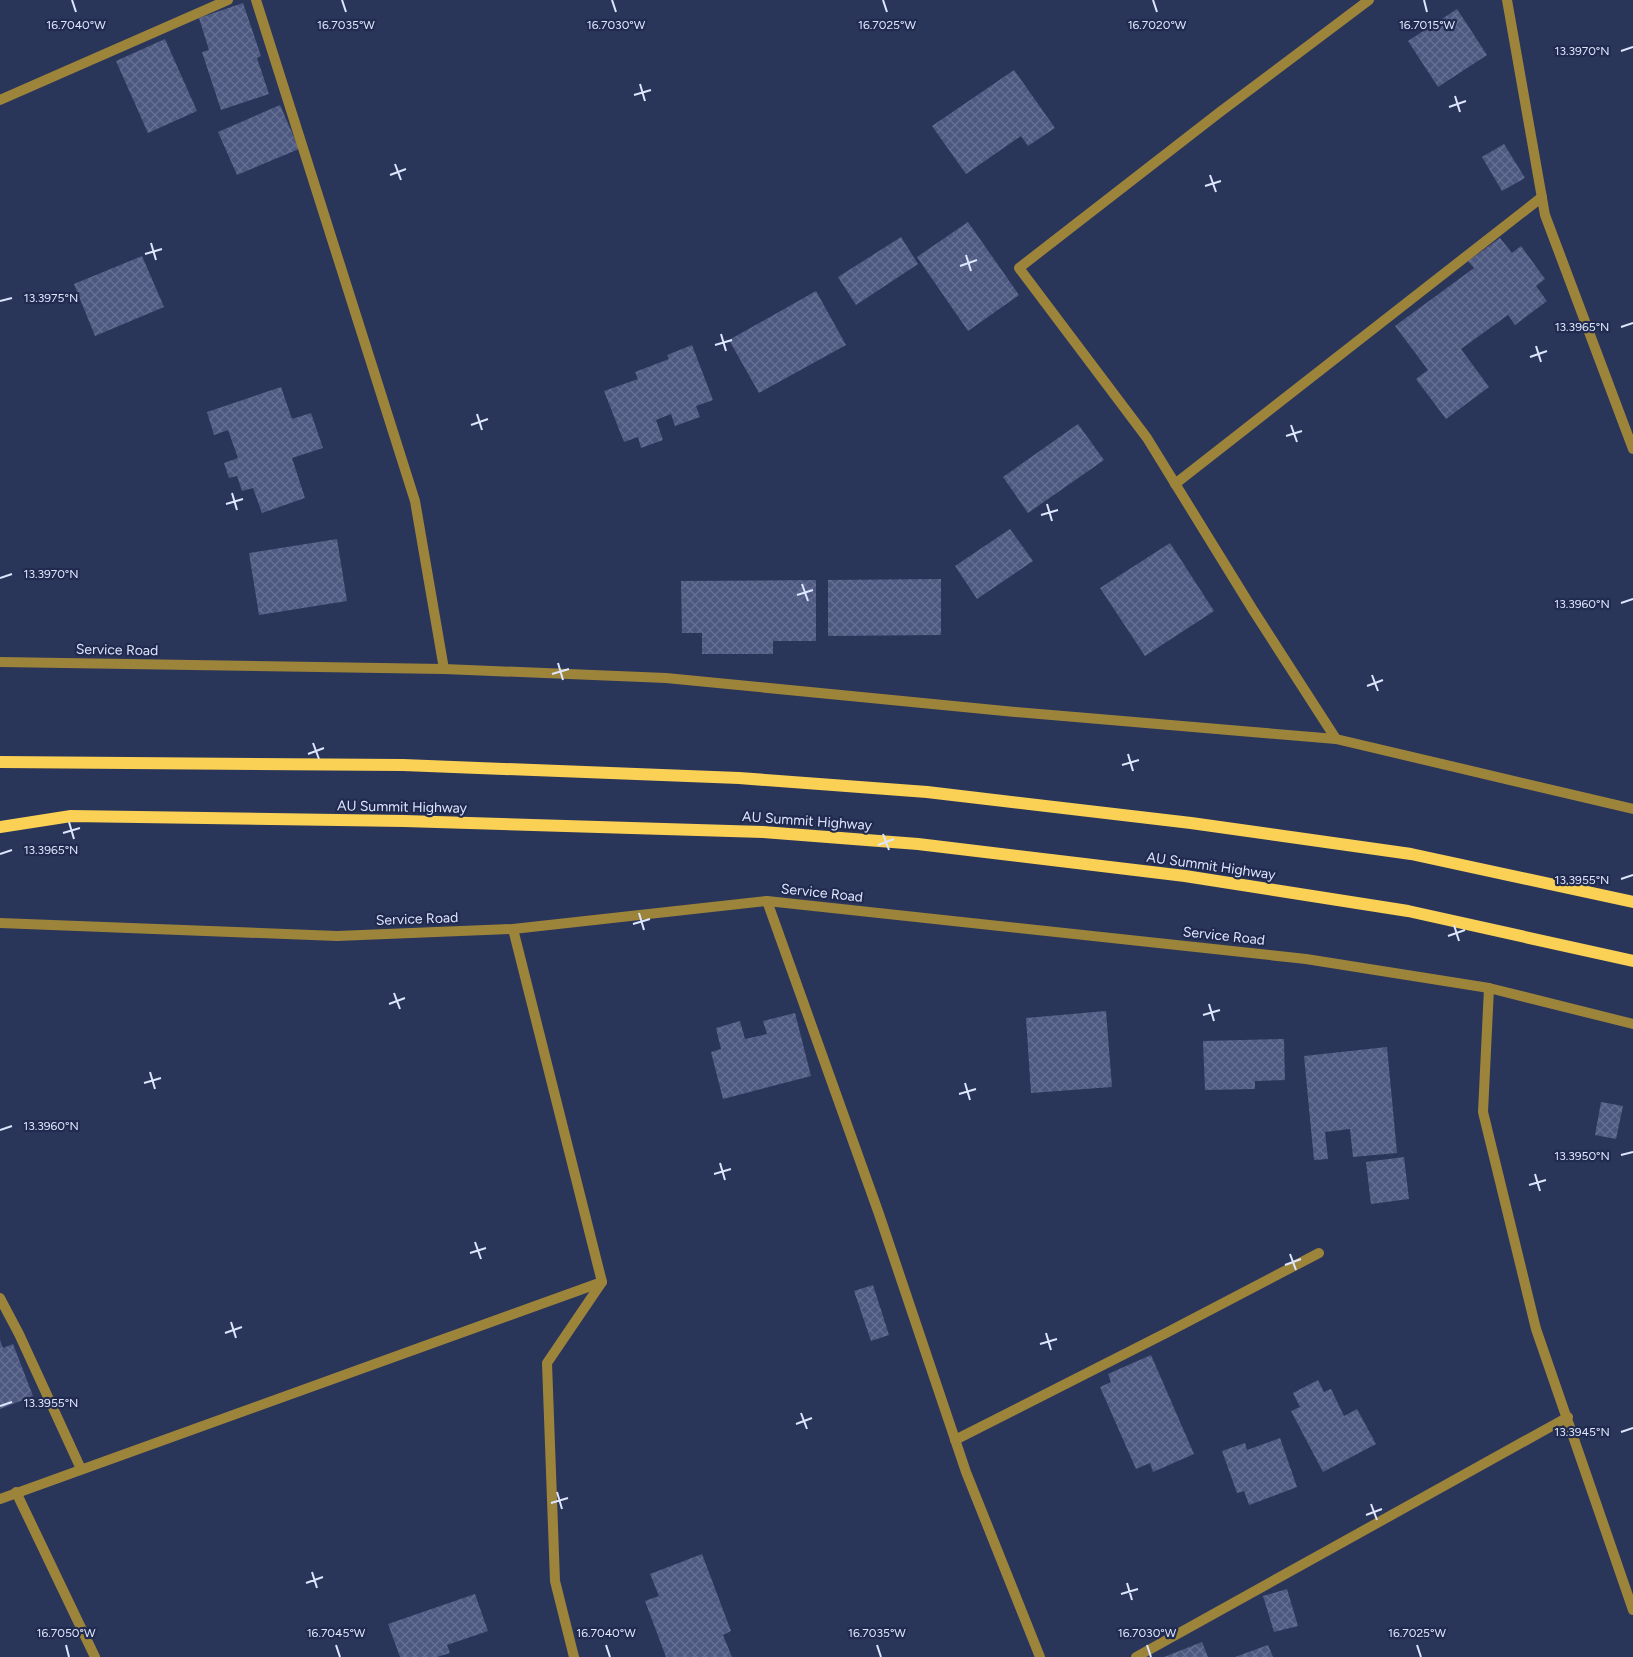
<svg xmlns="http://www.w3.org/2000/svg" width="1633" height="1657" font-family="Figtree,sans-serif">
<defs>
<pattern id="building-cross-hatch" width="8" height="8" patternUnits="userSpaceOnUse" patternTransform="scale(1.25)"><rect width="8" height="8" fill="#4d5981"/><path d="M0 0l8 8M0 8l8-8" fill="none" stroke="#667194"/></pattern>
</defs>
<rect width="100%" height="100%" fill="#2a355a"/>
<g fill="url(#building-cross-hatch)">
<polygon points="243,3 261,56 257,58 269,94 221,110 202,52 209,50 199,18"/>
<polygon points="1457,9 1487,55 1438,87 1408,41"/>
<polygon points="165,39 197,111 148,133 116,61"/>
<polygon points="1014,70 1055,128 1028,146 1021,136 966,174 932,126"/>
<polygon points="280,105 299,149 237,175 218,132"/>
<polygon points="1504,144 1525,178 1502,191 1482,157"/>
<polygon points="968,222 1019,295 968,331 917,257"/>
<polygon points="901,237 918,264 856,305 838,277"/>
<polygon points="1500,238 1512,253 1521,246 1545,279 1536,286 1547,301 1515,325 1508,315 1461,349 1489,387 1446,419 1416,379 1428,370 1395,326 1474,268 1468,261"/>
<polygon points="142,256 164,307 95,336 74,284"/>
<polygon points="816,291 846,345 759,393 729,340"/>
<polygon points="692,345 713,400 696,406 700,417 675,426 671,414 656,420 663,440 641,448 638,437 624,442 604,391 638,379 635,372 669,359 667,355"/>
<polygon points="281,387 292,419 311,413 323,448 292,458 305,498 262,513 253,488 242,491 237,476 229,478 224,463 238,458 228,430 214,435 207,412"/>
<polygon points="1078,424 1104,460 1028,513 1003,477"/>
<polygon points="1010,529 1033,561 977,599 955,566"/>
<polygon points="337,539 347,601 259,615 249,553"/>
<polygon points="1170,543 1214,611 1145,656 1100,588"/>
<polygon points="941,579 941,635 828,636 828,580"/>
<polygon points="816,580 816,641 773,641 773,654 702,654 702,633 682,633 681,581"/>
<polygon points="1106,1011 1112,1087 1031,1093 1026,1018"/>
<polygon points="795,1013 811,1076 723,1099 711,1052 721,1049 716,1028 740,1021 745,1039 767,1034 763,1021"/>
<polygon points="1284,1039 1285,1080 1255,1081 1255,1089 1205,1090 1203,1041"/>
<polygon points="1387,1047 1397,1153 1353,1157 1350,1129 1325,1132 1328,1159 1314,1160 1304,1056"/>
<polygon points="1601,1102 1623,1106 1616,1139 1595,1135"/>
<polygon points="1404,1157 1409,1199 1371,1204 1366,1162"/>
<polygon points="873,1285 889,1335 871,1341 854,1291"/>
<polygon points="0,1340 3,1348 13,1344 33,1396 0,1409"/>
<polygon points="1151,1355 1194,1454 1153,1472 1150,1463 1136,1469 1100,1387 1111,1382 1108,1374"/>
<polygon points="1318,1380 1324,1392 1331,1389 1344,1416 1357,1409 1376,1444 1323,1472 1291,1411 1300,1407 1293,1393"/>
<polygon points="1280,1438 1297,1487 1249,1505 1244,1491 1237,1493 1222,1451 1245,1443 1247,1450"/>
<polygon points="702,1554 731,1631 723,1635 732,1657 666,1657 645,1601 659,1596 650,1574"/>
<polygon points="1287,1589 1298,1626 1274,1632 1263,1596"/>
<polygon points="475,1594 488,1631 447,1645 450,1653 437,1657 400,1657 388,1624"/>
<polygon points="1202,1642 1208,1657 1164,1657"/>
<polygon points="1268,1645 1273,1657 1235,1657"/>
</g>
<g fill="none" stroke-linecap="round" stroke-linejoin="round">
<g stroke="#9d843b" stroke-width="10">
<polyline points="256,0 415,501 444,669"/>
<polyline points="1507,0 1545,215 1633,449"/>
<polyline points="0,100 228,0"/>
<polyline points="1175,484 1542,197"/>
<polyline points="0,662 444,669 666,678 1015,712 1336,739 1633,809"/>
<polyline points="1336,739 1253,610 1147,438 1019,268 1220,112 1369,0"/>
<polyline points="767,901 879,1214 966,1472 1040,1657"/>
<polyline points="0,923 337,936 513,929 767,901 1306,959 1489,988 1633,1024"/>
<polyline points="513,929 602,1282 547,1363 555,1581 574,1657"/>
<polyline points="1489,988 1483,1112 1536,1329 1633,1610"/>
<polyline points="0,1298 19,1334 81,1469"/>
<polyline points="955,1440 1166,1333 1319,1253"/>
<polyline points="16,1492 95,1657"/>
<polyline points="0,1499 602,1282"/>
<polyline points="1136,1657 1568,1417"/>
</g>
<g stroke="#fad154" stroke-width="12">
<polyline points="0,762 403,765 739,778 927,792 1191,823 1411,854 1633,902"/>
<polyline points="0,827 71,816 404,821 763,832 918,844 1185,876 1408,911 1633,961"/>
</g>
</g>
<path fill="none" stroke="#dde6fd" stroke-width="2" d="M72,0l4,12M342,0l4,12M612,0l4,12M883,0l4,12M1153,0l4,12M1424,0l3,12M1621,51l12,-4M640,84l5,17M634,95l17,-5M1455,96l5,16M1449,107l17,-6M395,164l6,16M390,175l16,-6M1210,175l6,17M1205,186l16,-5M151,243l5,17M145,254l17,-5M966,255l5,16M960,266l17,-6M0,301l12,-3M1621,327l12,-4M721,334l5,17M715,345l17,-5M1536,346l5,16M1530,357l17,-6M477,414l5,16M471,425l17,-6M1291,425l6,17M1286,436l16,-5M232,493l5,17M226,504l17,-5M1047,504l5,17M1041,515l17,-5M0,578l12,-4M802,584l6,17M797,595l16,-5M1621,603l12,-4M558,663l5,17M552,674l17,-5M1372,675l6,16M1367,686l16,-6M313,743l6,16M308,754l16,-6M1128,754l5,17M1122,765l17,-5M69,822l5,17M63,833l17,-5M883,834l6,16M878,845l16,-6M0,854l12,-4M1621,879l12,-4M639,913l5,17M633,924l17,-5M1454,925l5,16M1448,936l17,-6M394,993l6,16M389,1004l16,-6M1209,1004l5,17M1203,1015l17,-5M150,1072l5,17M144,1083l17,-5M965,1083l5,17M959,1094l17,-5M0,1130l12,-4M1621,1155l12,-3M720,1163l5,17M714,1174l17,-5M1535,1174l5,17M1529,1185l17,-5M475,1242l6,17M470,1253l16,-5M1290,1254l6,16M1285,1265l16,-6M231,1322l5,16M225,1333l17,-6M1046,1333l5,17M1040,1344l17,-5M0,1406l12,-4M801,1413l6,16M796,1424l16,-6M1621,1432l12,-4M557,1492l5,17M551,1503l17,-5M1371,1504l6,16M1366,1515l16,-6M312,1572l5,16M306,1583l17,-6M1127,1583l5,17M1121,1594l17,-5M66,1645l3,12M336,1645l4,12M606,1645l4,12M877,1645l4,12M1147,1645l4,12M1417,1645l4,12"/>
<g text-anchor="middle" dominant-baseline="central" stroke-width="4.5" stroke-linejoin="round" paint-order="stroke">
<g font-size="14" fill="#dde6fd" stroke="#212a4f">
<text transform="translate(117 650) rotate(1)">Service Road</text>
<text transform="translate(402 807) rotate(1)">AU Summit Highway</text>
<text transform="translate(807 821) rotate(4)">AU Summit Highway</text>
<text transform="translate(1211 866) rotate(8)">AU Summit Highway</text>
<text transform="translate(822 893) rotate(6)">Service Road</text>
<text transform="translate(417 919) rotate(-2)">Service Road</text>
<text transform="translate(1224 936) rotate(6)">Service Road</text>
</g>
</g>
<g font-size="12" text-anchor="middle" fill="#dde6fd" stroke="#212a4f" stroke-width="4.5" stroke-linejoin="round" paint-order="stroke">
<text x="76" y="29">16.7040°W</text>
<text x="346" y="29">16.7035°W</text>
<text x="616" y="29">16.7030°W</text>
<text x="887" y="29">16.7025°W</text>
<text x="1157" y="29">16.7020°W</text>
<text x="1427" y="29">16.7015°W</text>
<text x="1582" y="55">13.3970°N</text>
<text x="51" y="302">13.3975°N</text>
<text x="1582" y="331">13.3965°N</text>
<text x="51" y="578">13.3970°N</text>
<text x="1582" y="608">13.3960°N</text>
<text x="51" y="854">13.3965°N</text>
<text x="1582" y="884">13.3955°N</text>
<text x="51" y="1130">13.3960°N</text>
<text x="1582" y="1160">13.3950°N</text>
<text x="51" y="1407">13.3955°N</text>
<text x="1582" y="1436">13.3945°N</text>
<text x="66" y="1637">16.7050°W</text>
<text x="336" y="1637">16.7045°W</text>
<text x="606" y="1637">16.7040°W</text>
<text x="877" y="1637">16.7035°W</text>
<text x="1147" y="1637">16.7030°W</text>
<text x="1417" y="1637">16.7025°W</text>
</g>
</svg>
